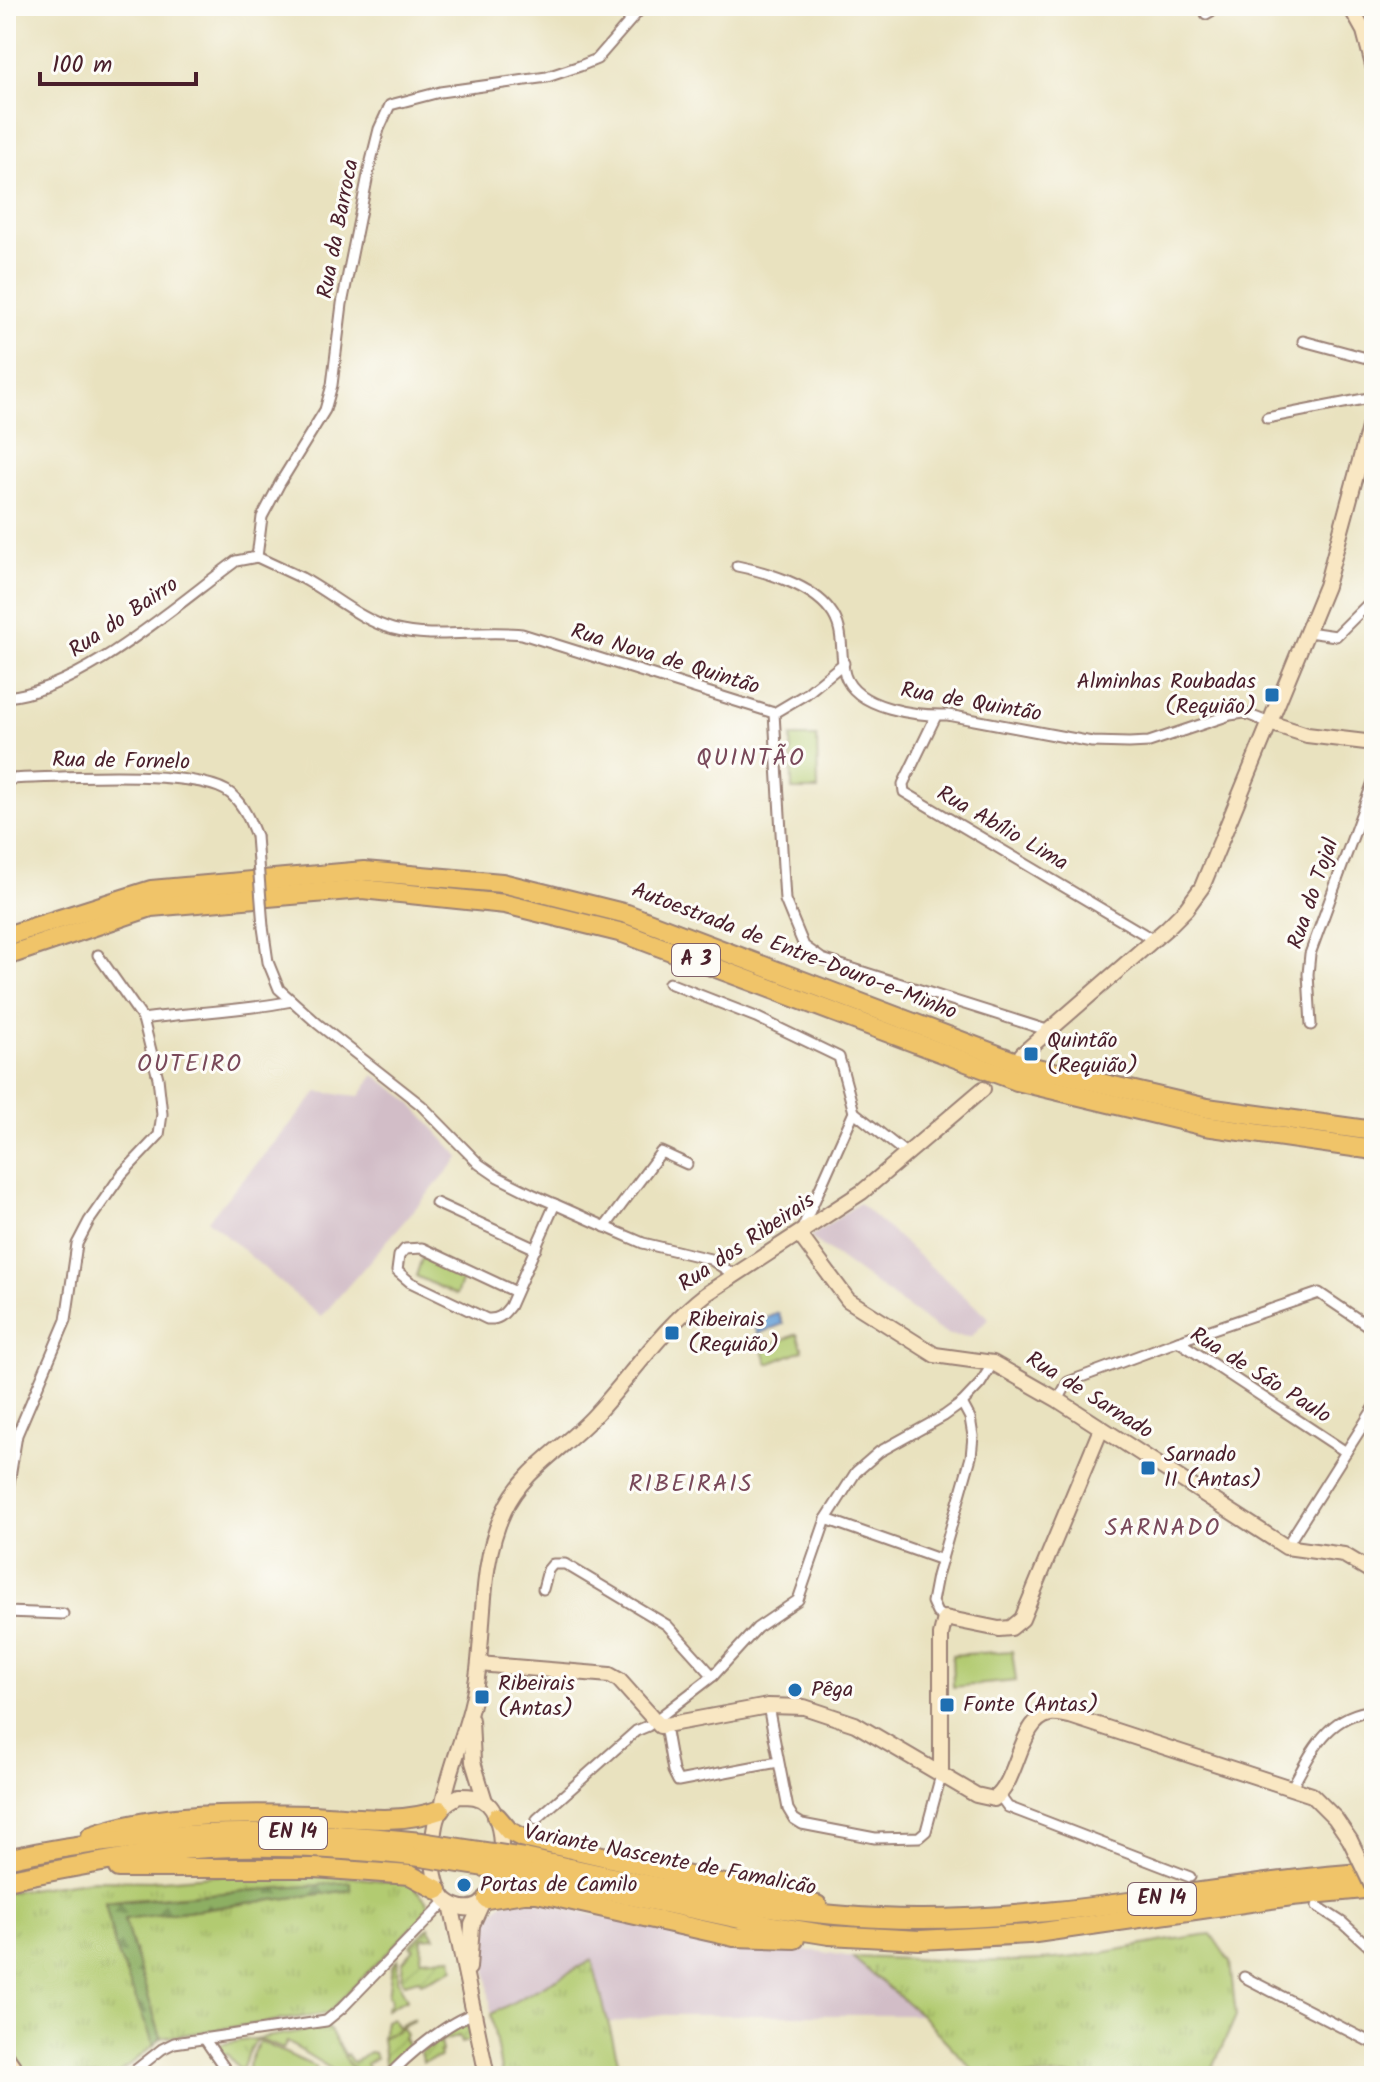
<svg xmlns="http://www.w3.org/2000/svg" width="1380" height="2082" font-family="Kalam,sans-serif">
<defs>
<pattern id="grass-tufts" width="24" height="20" patternUnits="userSpaceOnUse" patternTransform="scale(2)"><rect width="24" height="20" fill="#b2cb71"/><path d="M3 7l-1-3M5 7V3M7 7l1-3M15 17l-1-3M17 17v-4M19 17l1-3" fill="none" stroke="#9bae62"/></pattern>
<pattern id="forest-firs" width="22" height="20" patternUnits="userSpaceOnUse" patternTransform="scale(2)"><rect width="22" height="20" fill="#8daf63"/><path d="M5 1l3.5 6h-7zM16 11l3.5 6h-7z" fill="#758e52"/></pattern>
<pattern id="garden-furrows" width="10" height="10" patternUnits="userSpaceOnUse" patternTransform="scale(2)"><rect width="10" height="10" fill="#b2cb71"/><path d="M-1 1l2-2M0 10L10 0M9 11l2-2" fill="none" stroke="#9bae62"/></pattern>
<pattern id="water-ripples" width="26" height="14" patternUnits="userSpaceOnUse" patternTransform="scale(2)"><rect width="26" height="14" fill="#69a2d8"/><path d="M2 4q2-2 4 0t4 0M15 11q2-2 4 0t4 0" fill="none" stroke="#5883af"/></pattern>
</defs>
<rect width="100%" height="100%" fill="#fdfcf7"/>
<filter id="ink" filterUnits="userSpaceOnUse"><feTurbulence type="fractalNoise" baseFrequency=".0125" numOctaves="2"/><feDisplacementMap in="SourceGraphic" scale="16" xChannelSelector="R" yChannelSelector="G"/><feConvolveMatrix kernelMatrix="1 2 1 2 8 2 1 2 1" color-interpolation-filters="sRGB"/></filter>
<filter id="wash" filterUnits="userSpaceOnUse"><feTurbulence type="fractalNoise" baseFrequency=".006" numOctaves="4" result="noise"/><feDisplacementMap in="SourceGraphic" scale="32" xChannelSelector="R" yChannelSelector="G"/><feGaussianBlur stdDeviation="1.8" result="paint"/><feColorMatrix in="noise" values="0 0 0 0 0 0 0 0 0 0 0 0 0 0 0 0 0 1.4 0 .05"/><feComposite in="paint" operator="in"/></filter>
<g filter="url(#wash)">
<rect width="100%" height="100%" fill="#e9e2bf"/>
<g fill="#d2bdc7">
<polygon points="374,1075 405,1097 460,1157 321,1317 208,1220 318,1092 360,1096"/>
<polygon points="859,1203 989,1318 971,1337 949,1335 936,1328 810,1237"/>
<polygon points="530,1900 648,1927 706,1944 748,1951 817,1951 852,1957 921,2015 664,2015 608,2023 591,1960 491,2014 483,1933 486,1917 504,1902"/>
</g>
<g fill="url(#grass-tufts)" stroke="#7e754e" stroke-width="2">
<polygon points="223,1875 351,1877 412,1884 430,1905 428,1911 328,2013 161,2038 124,1919 350,1890 351,1883 105,1902 115,1946 154,2045 116,2076 29,2076 6,2044 6,1892 94,1880 150,1881"/>
<path d="M1211,1934l19,28 6,54 -27,60h-230l-58,-61 -69,-58c71,2 143,8 214,1 49,-5 97,-19 145,-24z"/>
<polygon points="398,1959 397,1980 407,1999 386,2010 387,2005 390,2005 391,1997 388,1996 392,1966"/>
<polygon points="592,1960 622,2076 502,2076 491,2014"/>
<polygon points="392,2018 398,2027 413,2019 414,2021 382,2038 385,2021"/>
<polygon points="328,2027 357,2076 344,2076 341,2071 338,2073 287,2042 283,2049 259,2039 255,2041 241,2071 227,2054 224,2056 216,2045"/>
</g>
<polygon fill="url(#forest-firs)" stroke="#6c6747" stroke-width="2" points="351,1882 351,1890 124,1919 161,2038 154,2045 115,1946 105,1903"/>
<g fill="#b2cb71" stroke="#7e754e" stroke-width="2">
<polygon points="791,737 817,737 818,790 792,790"/>
<polygon points="422,1258 463,1277 456,1295 416,1276"/>
<polygon points="797,1334 803,1350 768,1364 762,1348"/>
<polygon points="1012,1651 1016,1681 953,1687 952,1655"/>
<polygon points="259,2041 316,2067 312,2076 255,2076 246,2072"/>
</g>
<g fill="url(#garden-furrows)" stroke="#7e754e" stroke-width="2">
<polygon points="429,1927 435,1937 422,1938 421,1959 452,1957 454,1969 421,1983 419,1979 404,1983 401,1979 403,1961 414,1949 411,1945"/>
<polygon points="459,2022 467,2024 471,2040 461,2043 459,2036 440,2042 442,2052 439,2053 440,2057 423,2062 420,2053"/>
<polygon points="402,2028 406,2035 403,2038 412,2052 386,2071 382,2038"/>
<polygon points="369,2053 374,2053 376,2058 366,2064 368,2067 365,2070 368,2075 379,2069 383,2076 357,2076 344,2056 347,2054 353,2063"/>
</g>
<polygon fill="url(#water-ripples)" stroke="#5a6082" stroke-width="2" points="778,1313 783,1324 758,1334 753,1322 755,1318 759,1321"/>
</g>
<g filter="url(#ink)">
<g fill="none" stroke-linecap="round" stroke-linejoin="round">
<defs>
<g id="street">
<polyline points="1206,14 1220,6"/>
<polyline points="1303,341 1374,360"/>
<polyline points="1267,418 1374,397"/>
<polyline points="257,557 262,517 280,483 325,410 332,385 342,304 370,165 379,129 390,105 440,92 547,77 580,66 597,59 643,6"/>
<path d="M257,557c15,7 30,14 45,21 30,16 58,42 91,51 42,11 86,0 129,5l252,79"/>
<path d="M737,566c30,6 74,19 93,44 16,20 9,43 15,65 11,34 73,41 103,40l144,27 37,1 20,-1 81,-27 14,-2 26,10"/>
<polyline points="1308,632 1336,636 1374,598"/>
<path d="M6,697c74,-6 170,-92 230,-136l21,-4"/>
<polyline points="774,713 785,900 804,946 822,959 1050,1031"/>
<polyline points="774,713 806,694 844,663"/>
<polyline points="936,716 903,784 904,792 1154,940"/>
<path d="M6,779c46,-1 194,-12 225,15 13,12 19,27 25,42"/>
<polyline points="263,927 268,962 279,989 318,1024 421,1105 479,1164 498,1177 532,1194 615,1231 643,1243 710,1259 736,1276"/>
<path d="M98,955l45,64c50,-7 100,-8 149,-18"/>
<polyline points="669,983 756,1017 839,1057 854,1112 801,1231"/>
<polyline points="1311,1025 1308,974 1310,954 1374,779"/>
<polyline points="854,1112 908,1155"/>
<polyline points="436,1203 536,1249"/>
<polyline points="605,1227 661,1152 687,1164"/>
<path d="M516,1292l-94,-44 -17,1 -6,7 -2,15 13,11 77,37c12,1 16,-4 23,-13l45,-102"/>
<polyline points="1178,1341 1319,1293 1374,1330"/>
<polyline points="1058,1400 1068,1382 1178,1341 1346,1452 1286,1547"/>
<polyline points="1346,1452 1374,1408"/>
<polyline points="6,1501 17,1435 66,1320 77,1244 89,1221 122,1174 159,1135 162,1114 158,1078 143,1019"/>
<polyline points="826,1519 942,1560"/>
<polyline points="543,1589 548,1570 553,1564 565,1564 667,1625 713,1676"/>
<polyline points="6,1612 63,1614"/>
<polyline points="945,1618 937,1613 932,1602 937,1576 971,1457 973,1436 970,1418 962,1403"/>
<polyline points="768,1706 788,1809 794,1819 802,1824 875,1838 919,1837 926,1831 941,1775"/>
<polyline points="665,1726 673,1771 678,1781 778,1762"/>
<path d="M1292,1787c21,-37 35,-72 82,-77"/>
<polyline points="1000,1796 1008,1807 1190,1877"/>
<polyline points="537,1819 636,1731 648,1726 713,1676 757,1628 798,1600 826,1519 856,1472 879,1452 944,1416 962,1403 980,1384 993,1363"/>
<polyline points="1317,1906 1343,1923 1374,1951"/>
<polyline points="1244,1977 1374,2044"/>
<polyline points="204,2038 230,2076"/>
<polyline points="128,2076 162,2049 174,2043 326,2021 342,2008 446,1901"/>
<path d="M389,2076c16,-19 60,-55 84,-62"/>
</g>
<g id="secondary">
<polyline points="1350,6 1364,31 1374,69"/>
<polyline points="1270,723 1307,735 1374,743"/>
<polyline points="1022,1054 1167,928 1186,909 1202,887 1326,586 1374,409"/>
<polyline points="799,1234 848,1300 935,1355 993,1363 1058,1400 1286,1547 1344,1555 1374,1573"/>
<path d="M479,1664l131,11 9,5 41,46 108,-20 36,1 51,17 121,71 18,4c25,-17 25,-80 56,-85 6,-1 14,1 20,2l242,79 23,23 15,22"/>
<polyline points="471,1720 473,1762 485,1801"/>
<polyline points="941,1775 941,1635 945,1618 999,1629 1011,1628 1022,1619 1101,1429"/>
<path d="M459,1796c11,0 21,0 29,8 25,24 15,129 -38,99 -21,-11 -21,-74 -10,-92 5,-8 12,-11 19,-15z"/>
<path d="M442,1808c6,-34 20,-66 29,-100 17,-64 4,-136 33,-197 19,-42 61,-63 91,-96 37,-40 67,-87 111,-121l156,-102 121,-103"/>
<polyline points="451,1904 487,2076"/>
<polyline points="469,1968 472,1925 482,1903"/>
<polyline points="6,2056 20,2076"/>
</g>
<g id="highway">
<polyline points="6,936 151,890 364,871 502,883 627,914 1024,1065 1207,1108 1374,1131"/>
<polyline points="6,956 151,907 362,889 505,904 623,933 1017,1081 1205,1126 1374,1150"/>
<polyline points="497,1817 509,1831 523,1838 817,1905"/>
<path d="M91,1836c68,-24 149,-23 221,-21 44,2 86,10 128,-5"/>
<path d="M524,1858c132,28 263,62 399,61 152,0 300,-37 451,-47"/>
<path d="M6,1859c136,-30 278,-32 415,-17"/>
<polyline points="118,1868 315,1868 410,1875 438,1890"/>
<polyline points="523,1873 773,1926 829,1935 920,1940 1029,1934 1292,1896 1374,1888"/>
<path d="M6,1880c52,-10 105,-21 158,-28 85,-10 172,-4 257,5"/>
<polyline points="487,1899 524,1893 537,1893 734,1937 795,1939"/>
</g>
</defs>
<use href="#street" stroke="#9a8075" stroke-width="13"/>
<use href="#secondary" stroke="#9a8075" stroke-width="18"/>
<use href="#highway" stroke="#9a8075" stroke-width="22"/>
<use href="#street" stroke="#fff" stroke-width="9"/>
<use href="#secondary" stroke="#f9e7c3" stroke-width="14"/>
<use href="#highway" stroke="#f0c469" stroke-width="18"/>
<defs>
<polyline id="street-bridge" points="256,836 263,927"/>
<polyline id="secondary-bridge" points="1350,1840 1374,1890"/>
<g id="highway-bridge">
<polyline points="421,1842 524,1858"/>
<polyline points="421,1857 523,1873"/>
</g>
</defs>
<use href="#street-bridge" stroke="#9a8075" stroke-width="13" stroke-linecap="butt"/>
<use href="#secondary-bridge" stroke="#9a8075" stroke-width="18" stroke-linecap="butt"/>
<use href="#highway-bridge" stroke="#9a8075" stroke-width="22" stroke-linecap="butt"/>
<use href="#street-bridge" stroke="#fff" stroke-width="9"/>
<use href="#secondary-bridge" stroke="#f9e7c3" stroke-width="14"/>
<use href="#highway-bridge" stroke="#f0c469" stroke-width="18"/>
</g>
</g>
<g fill="#1f6fb2" stroke="#fdfcf7" stroke-width="3">
<rect x="1264" y="687" width="16" height="16" rx="4"/>
<rect x="1023" y="1046" width="16" height="16" rx="4"/>
<rect x="664" y="1325" width="16" height="16" rx="4"/>
<rect x="1140" y="1460" width="16" height="16" rx="4"/>
<circle cx="795" cy="1690" r="8"/>
<rect x="474" y="1689" width="16" height="16" rx="4"/>
<rect x="939" y="1697" width="16" height="16" rx="4"/>
<circle cx="464" cy="1885" r="8"/>
</g>
<g text-anchor="middle" dominant-baseline="central" stroke-width="6" stroke-linejoin="round" paint-order="stroke">
<g fill="#fdfcf7" stroke="#806168" stroke-width="2">
<rect x="672" y="944" width="48" height="32" rx="6"/>
<rect x="259" y="1817" width="68" height="32" rx="6"/>
<rect x="1128" y="1883" width="68" height="32" rx="6"/>
</g>
<g font-size="20" font-weight="bold" fill="#4a1f2b">
<text x="696" y="960">A 3</text>
<text x="293" y="1833">EN 14</text>
<text x="1162" y="1899">EN 14</text>
</g>
<g font-size="22" fill="#4a1f2b" stroke="#fdfcf7">
<text transform="translate(339 229) rotate(-79)">Rua da Barroca</text>
<text transform="translate(124 618) rotate(-34)">Rua do Bairro</text>
<text transform="translate(665 660) rotate(17)">Rua Nova de Quintão</text>
<text transform="translate(971 703) rotate(10)">Rua de Quintão</text>
<text transform="translate(121 762) rotate(1)">Rua de Fornelo</text>
<text transform="translate(1002 829) rotate(30)">Rua Abílio Lima</text>
<text transform="translate(1314 894) rotate(-71)">Rua do Tojal</text>
<text transform="translate(794 952) rotate(21)">Autoestrada de Entre-Douro-e-Minho</text>
<text transform="translate(747 1243) rotate(-34)">Rua dos Ribeirais</text>
<text transform="translate(1260 1376) rotate(32)">Rua de São Paulo</text>
<text transform="translate(1089 1396) rotate(32)">Rua de Sarnado</text>
<text transform="translate(670 1861) rotate(11)">Variante Nascente de Famalicão</text>
</g>
<g font-size="22" fill="#4a1f2b" stroke="#fdfcf7" text-anchor="start">
<text x="1256" y="682" text-anchor="end">Alminhas Roubadas<tspan x="1256" dy="25">(Requião)</tspan></text>
<text x="1047" y="1041">Quintão<tspan x="1047" dy="25">(Requião)</tspan></text>
<text x="688" y="1320">Ribeirais<tspan x="688" dy="25">(Requião)</tspan></text>
<text x="1164" y="1455">Sarnado<tspan x="1164" dy="25">II (Antas)</tspan></text>
<text x="498" y="1684">Ribeirais<tspan x="498" dy="25">(Antas)</tspan></text>
<text x="811" y="1690">Pêga</text>
<text x="963" y="1705">Fonte (Antas)</text>
<text x="480" y="1885">Portas de Camilo</text>
</g>
<g font-size="24" letter-spacing="2" fill="#79495a" stroke="#fdfcf7">
<text x="751" y="758">QUINTÃO</text>
<text x="190" y="1064">OUTEIRO</text>
<text x="691" y="1484">RIBEIRAIS</text>
<text x="1163" y="1528">SARNADO</text>
</g>
</g>
<rect width="1380" height="2082" fill="none" stroke="#fdfcf7" stroke-width="32"/>
<path d="M40 72v12h156v-12" fill="none" stroke="#4a1f2b" stroke-width="4"/>
<text x="52" y="72" font-size="24" fill="#4a1f2b" stroke="#fdfcf7" stroke-width="6" paint-order="stroke">100 m</text>
</svg>
